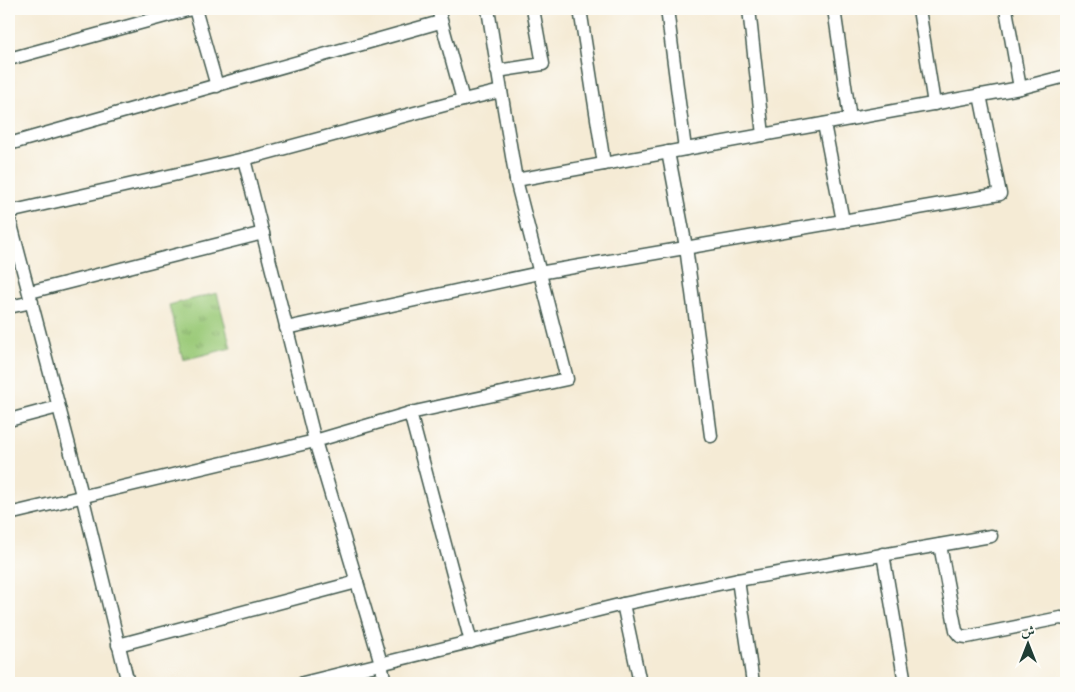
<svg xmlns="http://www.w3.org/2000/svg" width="1075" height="692" font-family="Vollkorn,Amiri,serif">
<defs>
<pattern id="grass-tufts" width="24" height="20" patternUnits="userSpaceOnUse" patternTransform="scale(1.25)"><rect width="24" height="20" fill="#9bca79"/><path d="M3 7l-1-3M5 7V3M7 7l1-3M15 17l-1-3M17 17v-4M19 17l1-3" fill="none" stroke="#7ea564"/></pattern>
</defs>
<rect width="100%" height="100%" fill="#fdfcf7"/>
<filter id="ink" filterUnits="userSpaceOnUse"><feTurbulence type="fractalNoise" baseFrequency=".02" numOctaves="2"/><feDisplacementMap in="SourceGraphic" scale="10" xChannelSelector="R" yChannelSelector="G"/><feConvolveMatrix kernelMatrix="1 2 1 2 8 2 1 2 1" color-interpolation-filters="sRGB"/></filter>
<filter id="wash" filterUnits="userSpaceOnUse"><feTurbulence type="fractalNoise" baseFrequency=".0096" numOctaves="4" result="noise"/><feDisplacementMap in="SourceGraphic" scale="20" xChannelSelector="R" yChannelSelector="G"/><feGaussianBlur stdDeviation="1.12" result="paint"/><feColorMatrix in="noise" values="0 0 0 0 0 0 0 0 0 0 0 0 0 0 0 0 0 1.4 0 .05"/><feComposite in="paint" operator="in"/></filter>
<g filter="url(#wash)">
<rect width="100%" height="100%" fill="#f5ebd5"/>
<polygon fill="url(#grass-tufts)" stroke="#5d8456" points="217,293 231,348 183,360 169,305"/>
</g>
<g filter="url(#ink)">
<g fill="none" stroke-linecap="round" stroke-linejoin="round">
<defs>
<g id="minor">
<polyline points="195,9 217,86"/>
<polyline points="438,9 463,100"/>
<polyline points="488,9 501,91"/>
<polyline points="580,9 604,164"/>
<polyline points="667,9 685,149"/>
<polyline points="749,9 763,135"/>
<polyline points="834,9 850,119"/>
<polyline points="919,9 934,104"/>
<polyline points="1006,9 1020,88"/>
<polyline points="9,59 191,9"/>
<polyline points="497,71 543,64 533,9"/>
<polyline points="824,124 843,221"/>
<polyline points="9,144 440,22"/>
<polyline points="668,152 686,247 711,436"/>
<polyline points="244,159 315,441 381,663 385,683"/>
<polyline points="516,180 1020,88 1066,76"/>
<polyline points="9,212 244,159 463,100 501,91 516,180 567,379 410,413 315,441 9,514"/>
<polyline points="9,217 82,495 128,683"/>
<polyline points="30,292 263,233"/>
<polyline points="9,307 32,302"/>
<polyline points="286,328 539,273 1000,194 980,95"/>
<polyline points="410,413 471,642"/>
<polyline points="9,420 58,407"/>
<polyline points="940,545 956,631 960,636 967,637 1060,618 1066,619"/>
<polyline points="883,554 905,683"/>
<polyline points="738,580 753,683"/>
<polyline points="623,604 640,683"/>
<polyline points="118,645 357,582"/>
<polyline points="303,683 623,604 738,580 991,536"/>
</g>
</defs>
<use href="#minor" stroke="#3f574c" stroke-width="15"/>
<use href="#minor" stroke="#fff" stroke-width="12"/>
</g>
</g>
<rect width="1075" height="692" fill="none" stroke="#fdfcf7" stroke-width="30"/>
<g transform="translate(1028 644)" stroke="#fdfcf7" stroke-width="4" paint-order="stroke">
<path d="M0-4L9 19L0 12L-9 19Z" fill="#1f3d34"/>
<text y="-8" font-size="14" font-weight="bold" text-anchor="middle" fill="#1f3d34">ش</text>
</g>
</svg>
